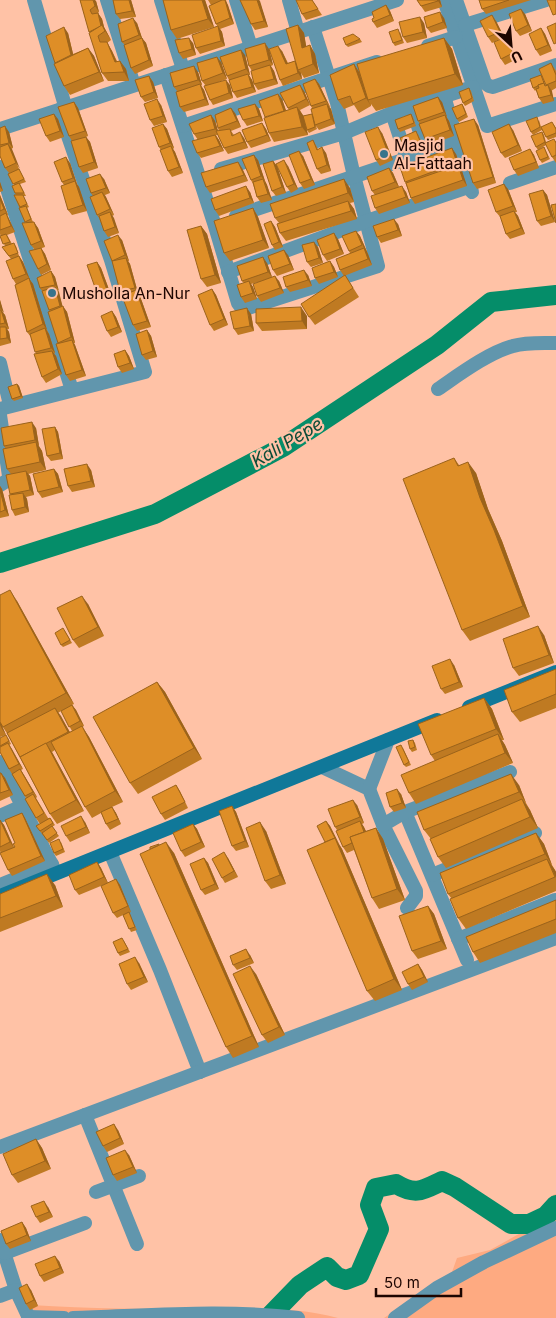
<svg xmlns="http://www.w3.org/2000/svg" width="556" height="1318" font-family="Inter,sans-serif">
<rect width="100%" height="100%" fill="#ffc2a6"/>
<g fill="#feaa81">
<polygon points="556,1194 556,1318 384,1318 452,1272 457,1258 490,1250 553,1215 553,1195"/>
<path d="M31,1305c59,4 116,4 175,4 44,0 90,-3 132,9h-303z"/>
</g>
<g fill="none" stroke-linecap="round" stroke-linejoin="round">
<g stroke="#058d69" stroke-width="20">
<polyline points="0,563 155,514 283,447 437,345 491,302 556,295"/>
<path d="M268,1318l32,-33 27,-18 10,10 9,3 13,-5 20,-46 -9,-24 6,-17 20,-4c20,12 27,6 46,-3l13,6 56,37h18l17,-8 10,-11"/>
</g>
<g stroke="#6196ad" stroke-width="14">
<polyline points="34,0 66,109"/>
<polyline points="107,0 134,85"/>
<polyline points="161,0 183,69"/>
<polyline points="236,0 251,47"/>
<polyline points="289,0 298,32"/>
<polyline points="444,0 487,126 556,104"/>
<polyline points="456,0 485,83 489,86 493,87 556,65"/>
<polyline points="465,25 546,0"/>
<polyline points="428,46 456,37"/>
<polyline points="166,75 214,223 238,303 241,307 248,308 378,266 354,176 337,103 313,27"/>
<polyline points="444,96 472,192"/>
<polyline points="412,107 426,152"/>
<polyline points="392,113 407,159"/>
<polyline points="183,126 377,62"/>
<polyline points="0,129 397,0"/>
<polyline points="0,167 72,390"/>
<polyline points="221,169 344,133 392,113 473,87"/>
<polyline points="510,183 556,167"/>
<polyline points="236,216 457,142"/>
<polyline points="228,272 367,221 471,186"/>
<polyline points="0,363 10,405"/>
<path d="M438,389c22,-15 50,-36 75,-43 13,-4 29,-3 43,-3"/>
<polyline points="0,409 145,372 111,260 59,110"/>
<polyline points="0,415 9,476 8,480 0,485"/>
<polyline points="0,762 54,869"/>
<polyline points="322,767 369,789 383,825 416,891 416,896 407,908"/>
<polyline points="369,789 388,740"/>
<polyline points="405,812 467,960"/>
<polyline points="0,816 22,806"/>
<polyline points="383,825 405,812 510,772"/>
<polyline points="110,852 160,970 200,1072"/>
<polyline points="432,875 535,833"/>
<polyline points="0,885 52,864"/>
<polyline points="458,939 555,900"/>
<polyline points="85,1115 137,1244"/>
<polyline points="0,1147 556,938"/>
<polyline points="96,1192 139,1176"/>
<polyline points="0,1240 16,1290 29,1318"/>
<polyline points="5,1253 85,1223"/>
<polyline points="0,1296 16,1290"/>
<polyline points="28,1317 64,1318"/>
<path d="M73,1318c73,-2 152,-9 225,0"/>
<polyline points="395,1318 437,1288 484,1262 556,1228"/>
</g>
<g stroke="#107899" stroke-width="14">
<polyline points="469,707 556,672"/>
<polyline points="0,896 437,720"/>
</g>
</g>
<g fill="#bf7a22" fill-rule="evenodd">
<polygon points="80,0 96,1 99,12 98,13 102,19 104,27 111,40 107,43 112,51 117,61 120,61 126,69 129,81 108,81 102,73"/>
<polygon points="113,0 131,0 136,17 120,19 116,14"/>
<polygon points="163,0 205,0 214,27 177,39 171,30"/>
<polygon points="208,0 226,0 234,24 220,29 222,32 225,46 200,54 196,48 218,27 216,24 211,5"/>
<polygon points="242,0 259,0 268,27 255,30 251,24"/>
<polygon points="312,0 322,15 306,20 302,14"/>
<polygon points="417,0 440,0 442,7 425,12"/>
<polygon points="479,0 531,0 486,14 482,9"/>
<polygon points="386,5 390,11 394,21 377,28 373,22"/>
<polygon points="525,14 532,31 520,36 516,31"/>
<polygon points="444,18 447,28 431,33 427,28"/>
<polygon points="496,21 504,37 492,43 488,37"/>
<polygon points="137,23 142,38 146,43 153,66 135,74 131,68 125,45 122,42"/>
<polygon points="424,23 427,38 407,43 403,37"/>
<polygon points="298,25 304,33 306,47 310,45 315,54 319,73 304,78 301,73 302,79 283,86 280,80 282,51 288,63 295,61 296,63"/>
<polygon points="541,28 545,34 552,51 540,56 536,50"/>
<polygon points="400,32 404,43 395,46 393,43"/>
<polygon points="68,33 73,54 88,48 94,56 104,81 70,95 64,86 55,63"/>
<polygon points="444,38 452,49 463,85 376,111 371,104 371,106 359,113 354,105 344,109 338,100 354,64 359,72"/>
<polygon points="360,39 362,42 348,47 346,45"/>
<polygon points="193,43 196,55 183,59 179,53"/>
<polygon points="510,43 517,59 505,65 501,59"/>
<polygon points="269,49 273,65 271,66 274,71 278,84 258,90 254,84 252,71 249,66"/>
<polygon points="245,55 250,75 249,75 252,80 256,92 237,98 233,92 229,80 227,76"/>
<polygon points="221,62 227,79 213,84 230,85 233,98 213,105 210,100 206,86 202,81"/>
<polygon points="551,63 556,71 556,88 551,91 554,101 543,104 539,98 536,90 535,91 533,88 541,75 546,86"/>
<polygon points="198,72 202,85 201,86 204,90 209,105 184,112 180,107 178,92 174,87"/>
<polygon points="149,76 153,82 158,98 145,102 141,97"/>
<polygon points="315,79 319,84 330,107 329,107 331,109 335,124 319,130 316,126 317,129 309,133 307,130 304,118 308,135 274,142 269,133 282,99 286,111 289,110 280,93 304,91 310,105 300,110 303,116 312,114 313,116 312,108 311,106"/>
<polygon points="469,88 471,91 474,101 465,106 463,103"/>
<polygon points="74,102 78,108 88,136 86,137 90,142 98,168 83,173 79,167 72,141 69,136"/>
<polygon points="442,102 447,117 447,118 449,121 454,136 429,145 425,139 420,124 418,121"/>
<polygon points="255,104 259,109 263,121 247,126 243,120"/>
<polygon points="462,104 464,107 468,117 459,122 457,119"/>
<polygon points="161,105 167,122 154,126 150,120"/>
<polygon points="235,113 241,127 231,131 234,135 244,138 248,148 228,154 224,148 218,135 216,135 219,140 224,151 201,158 197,153 198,140 194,134 211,115 215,121 218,131 219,131 218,128"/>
<polygon points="411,114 413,117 416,126 400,132 398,129"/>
<polygon points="58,119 64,137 50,142 46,136"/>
<polygon points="539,120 541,127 554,125 556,128 556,137 548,140 542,130 533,135 531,132"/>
<polygon points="262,123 266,129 271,141 251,148 247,142"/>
<polygon points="163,124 167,129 174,148 173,149 175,152 183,173 172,177 168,171 161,150 159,147"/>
<polygon points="478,125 496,183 477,189 473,183"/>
<polygon points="0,128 9,132 13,148 11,149 19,169 26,182 20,184 26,196 23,196 29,207 27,208 33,222 38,228 45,247 39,249 41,248 45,254 51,270 41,275 38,269 35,250 31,245 26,223 14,195 16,195 15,193 14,185 8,174 9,173 5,168 0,156"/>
<polygon points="513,130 522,151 505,158 501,153"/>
<polygon points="542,132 544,135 546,142 556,141 556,163 552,157 546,145 538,150 536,147"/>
<polygon points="382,133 393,160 380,166 376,160"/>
<polygon points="418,134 422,143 406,150 404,147"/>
<polygon points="313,140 318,149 326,153 331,171 321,174 317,169"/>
<polygon points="544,147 550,159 542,163 540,160"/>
<polygon points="530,149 534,155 539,168 518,176 514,170"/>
<polygon points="456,154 467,186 415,204 411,198 405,182"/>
<polygon points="303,156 315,185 304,189 300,183"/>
<polygon points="258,160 265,181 267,185 272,200 261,203 257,197 253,184 251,180"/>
<polygon points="273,161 277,166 286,193 276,196 272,191"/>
<polygon points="70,163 77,184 79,187 87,211 72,215 68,210 64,185 62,182"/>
<polygon points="288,166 298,189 291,193 287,187"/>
<polygon points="242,168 248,181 210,193 206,187"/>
<polygon points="389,168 393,173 399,187 406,192 410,203 379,214 375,208 375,195 372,191"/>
<polygon points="104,179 110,193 105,195 114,215 112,216 119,233 108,237 104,231 99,218 97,215 93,196 91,193"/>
<polygon points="0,182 3,191 0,192"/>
<polygon points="350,188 354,202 350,203 354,209 357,219 286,241 280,233 279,223 275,218"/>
<polygon points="508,189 517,212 515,212 518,216 525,234 510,239 506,234 501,218 496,212"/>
<polygon points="543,190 547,195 555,222 541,226 537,221"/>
<polygon points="250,192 254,203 219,216 215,210"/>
<polygon points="0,195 8,215 7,215 9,219 15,232 7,235 12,244 16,246 19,256 23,262 30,280 33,284 47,330 49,334 55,353 54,354 56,356 62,374 46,383 42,377 36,354 31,337 27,332 16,284 13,279 11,259 4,250 5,246 0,234"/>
<polygon points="253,208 258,217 269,248 230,261 224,253"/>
<polygon points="271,221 275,227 283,247 275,250 272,245"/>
<polygon points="398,224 402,236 381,243 377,237"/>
<polygon points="201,226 207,234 221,283 207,287 201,279"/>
<polygon points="356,231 360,236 368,254 372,265 344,276 340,270 350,253 349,251"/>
<polygon points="338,239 344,254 327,261 323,255"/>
<polygon points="122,240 129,261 128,261 130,264 138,293 140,296 151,327 137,331 133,325 123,295 120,291 112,261"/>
<polygon points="318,247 323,263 311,267 307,262"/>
<polygon points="288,255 294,270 277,276 273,270"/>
<polygon points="330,261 334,267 338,277 319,284 315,278"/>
<polygon points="97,262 101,268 111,295 101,299 97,293"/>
<polygon points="267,263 272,277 279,281 284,293 261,302 257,296 259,282 251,284 253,287 257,299 245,303 241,297 244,283 242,281"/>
<polygon points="51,271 55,277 62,306 67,312 75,343 74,343 75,345 86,376 70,381 66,375 50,312 42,291 40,288"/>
<polygon points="308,275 312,286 290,292 286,287"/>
<polygon points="345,275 359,297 315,325 309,317"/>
<polygon points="212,289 216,295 228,325 214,331 210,325"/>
<polygon points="0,300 3,313 5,315 9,329 7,329 9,332 11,343 0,346"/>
<polygon points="112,311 116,317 122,332 111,337 107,331"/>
<polygon points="251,314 254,331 238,335 234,329"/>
<polygon points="307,316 307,329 262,331 256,323"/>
<polygon points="147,330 151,336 157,357 146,360 142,355"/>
<polygon points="125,350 129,356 134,369 122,373 118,367"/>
<polygon points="17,384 19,386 23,398 14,401 12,399"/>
<polygon points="55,427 58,432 63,459 51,461 47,456"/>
<polygon points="36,428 39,446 42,451 46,470 28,474 30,476 34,495 26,497 27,499 29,512 15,516 12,510 11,495 10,494 11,474 7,469 6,449 4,446"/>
<polygon points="454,458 459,465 476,473 488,509 502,541 530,617 470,641 462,630"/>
<polygon points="54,469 58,474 63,492 42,498 38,492"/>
<polygon points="91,470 95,487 72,492 68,486"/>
<polygon points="0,486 2,489 9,516 0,518"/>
<path d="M0,595l17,6 57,103 -2,1 4,5 8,16 -2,1 7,10 34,65 -11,5 4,6 5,11 -11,6 -4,-6 -5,-11 -9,5 -7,-11 -30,-57 -3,2 32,59 -27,13 -7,-10 -42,-79 -7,-11 5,11 -6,2zM61,711l11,20 -2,1 -12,-19z"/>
<polygon points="88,604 104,636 79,648 73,640"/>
<polygon points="65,631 72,643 63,647 61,645"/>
<polygon points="544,635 554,663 519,676 513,668"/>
<polygon points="454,665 463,687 445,694 441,689"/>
<polygon points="556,669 556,708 520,722 512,712"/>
<polygon points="157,682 165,692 202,759 138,794 130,783"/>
<polygon points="484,698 492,709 504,740 502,740 505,745 513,763 416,804 409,793 435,761 431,755"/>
<polygon points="0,738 8,738 11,744 9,745 23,769 21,770 37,797 36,798 48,818 50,818 55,825 52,827 59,836 49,843 36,826 40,824 36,818 26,798 9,769 0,752"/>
<polygon points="413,740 415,743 417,750 412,752 410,749"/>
<polygon points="403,748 411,765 406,767 404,765"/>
<polygon points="0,773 1,773 5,778 13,795 0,801"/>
<polygon points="176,785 180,791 188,808 165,820 161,814"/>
<polygon points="519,785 526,803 530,810 538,828 446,868 438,857 431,839 424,830"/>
<polygon points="401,794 406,808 394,812 390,807"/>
<polygon points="357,805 364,823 362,824 366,831 376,828 383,839 405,900 379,909 372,898 354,850 347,853 343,847 337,830 335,827"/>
<polygon points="232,806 236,812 249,847 236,851 232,846"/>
<polygon points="22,813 25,818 45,861 12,876 8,870 0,851 0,820 4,825 14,847 15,847"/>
<polygon points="326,821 330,826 339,844 342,849 402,990 375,1001 367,991 325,842"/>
<polygon points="85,822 90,833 70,842 66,836"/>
<polygon points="193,824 197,829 205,847 185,857 181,851"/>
<polygon points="266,831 286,884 271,889 265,881"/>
<polygon points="536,833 544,844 552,865 556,872 556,891 466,929 458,918 452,899 448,894"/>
<polygon points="61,842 65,852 56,856 54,853"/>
<polygon points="160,845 174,853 259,1047 233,1058 226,1047"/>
<polygon points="204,858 208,863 219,889 205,895 201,890"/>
<polygon points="228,858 238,877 225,883 222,878"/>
<polygon points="97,862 101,868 108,883 79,895 75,890"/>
<polygon points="116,879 120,885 131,912 129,913 137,930 131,932 123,915 117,918 113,913"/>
<polygon points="55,885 63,907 0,932 0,894"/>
<polygon points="556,900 556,933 480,963 473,952"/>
<polygon points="428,906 434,914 447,949 418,959 412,951"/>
<polygon points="124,941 130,952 120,956 118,953"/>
<polygon points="250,955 254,963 237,970 233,965"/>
<polygon points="139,963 148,982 131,990 127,984"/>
<polygon points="418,964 422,970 428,982 412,990 408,984"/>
<polygon points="256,974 285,1035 268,1043 262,1035"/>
<polygon points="118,1130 124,1144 107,1152 103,1146"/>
<polygon points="36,1139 42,1148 51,1169 18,1183 12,1175"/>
<polygon points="129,1155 137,1173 117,1181 113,1175"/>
<polygon points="48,1207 53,1217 40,1223 36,1217"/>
<polygon points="22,1222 26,1228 31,1241 10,1249 6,1244"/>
<polygon points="59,1261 64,1273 44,1282 40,1276"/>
<polygon points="31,1290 38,1306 30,1310 26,1304"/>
</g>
<g fill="#9b631b">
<polygon points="93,0 95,0 96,1 99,12 95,6"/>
<polygon points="129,0 131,0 136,17 132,11"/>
<polygon points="202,0 205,0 214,27 208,19"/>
<polygon points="225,0 228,5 234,24 230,18"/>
<polygon points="257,0 259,0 260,1 268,27 264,21"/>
<polygon points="437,0 440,0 442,7 438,1"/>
<polygon points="386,5 390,11 394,21 390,15"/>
<polygon points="521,9 525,14 532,31 528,25"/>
<polygon points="440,12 444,18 447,28 443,22"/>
<polygon points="98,13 102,19 104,27 111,40 105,31 102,28"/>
<polygon points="492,15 496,21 504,37 500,32"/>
<polygon points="420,17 424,23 427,38 423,32"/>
<polygon points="133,18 137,23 142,38 146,43 153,66 149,60 143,40 139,35"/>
<polygon points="298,25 304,33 308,57 302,48"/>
<polygon points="218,26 222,32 225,46 221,41"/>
<polygon points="64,27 68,33 75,62 71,57"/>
<polygon points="541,28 545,34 552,51 548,45"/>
<polygon points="506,37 510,43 517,59 513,53"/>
<polygon points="189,38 193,43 196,55 192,49"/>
<polygon points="444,38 452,49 463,85 455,74"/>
<polygon points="107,42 112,51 120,70 115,62"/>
<polygon points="265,43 269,49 273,65 269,60"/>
<polygon points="310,45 315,54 319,73 313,64"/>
<polygon points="278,46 282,51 290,69 286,64"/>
<polygon points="88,48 94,56 104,81 99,72"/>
<polygon points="241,50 245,55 250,75 246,69"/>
<polygon points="217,57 221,62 227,79 223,73"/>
<polygon points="120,61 126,69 129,81 124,72"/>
<polygon points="295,61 299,67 298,70 301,73 302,79 298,73"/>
<polygon points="354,64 359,72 368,100 371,106 366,98"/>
<polygon points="270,65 274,71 278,84 274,79"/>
<polygon points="194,66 198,72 202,85 198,80"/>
<polygon points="248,74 252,80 256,92 252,87"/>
<polygon points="149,76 153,82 158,98 154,92"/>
<polygon points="315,79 319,84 330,107 326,101"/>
<polygon points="226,80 230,85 233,98 229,93"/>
<polygon points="200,84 204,90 209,105 205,99"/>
<polygon points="300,85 304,91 310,105 306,99"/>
<polygon points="548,85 552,91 554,101 551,95"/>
<polygon points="278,94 282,99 288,116 284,111"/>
<polygon points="438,97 442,102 447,117 444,112"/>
<polygon points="157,99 161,105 167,122 163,116"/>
<polygon points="74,102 78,108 88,136 85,131"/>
<polygon points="255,104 259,109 263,121 259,116"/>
<polygon points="327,104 331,109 335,124 331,119"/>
<polygon points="297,107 303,115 308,135 302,127"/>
<polygon points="231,108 235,113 241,127 237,121"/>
<polygon points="54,114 58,119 64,137 60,131"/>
<polygon points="211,115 215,121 219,134 215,129"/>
<polygon points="445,115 449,121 454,136 450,130"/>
<polygon points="474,119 478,125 496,183 493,177"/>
<polygon points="262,123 266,129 271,141 267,135"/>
<polygon points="163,124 167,129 174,148 170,143"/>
<polygon points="509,124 513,130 522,151 518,145"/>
<polygon points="5,126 9,132 13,148 9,143"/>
<polygon points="378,127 382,133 393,160 389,155"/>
<polygon points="240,132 244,138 248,148 244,142"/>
<polygon points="215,135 219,140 224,151 220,146"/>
<polygon points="86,137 90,142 98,168 94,162"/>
<polygon points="8,144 12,149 20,169 16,163"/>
<polygon points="171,146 175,152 183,173 179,167"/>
<polygon points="322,147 326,153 331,171 327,165"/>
<polygon points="452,148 456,154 461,169 457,163"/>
<polygon points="530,149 534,155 539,168 536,162"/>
<polygon points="299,151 303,156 315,185 311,179"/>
<polygon points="254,155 258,160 265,181 267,185 272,200 268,194 264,180 261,176"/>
<polygon points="66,157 70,163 77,184 73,178"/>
<polygon points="284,160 288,166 298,189 294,184"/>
<polygon points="273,161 277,166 286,193 282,187"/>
<polygon points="238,162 242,168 248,181 244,175"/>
<polygon points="458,165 462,171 467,186 463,180"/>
<polygon points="389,168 393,173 399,187 395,182"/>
<polygon points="100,174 104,179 110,193 106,188"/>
<polygon points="344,179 350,188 354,202 348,193"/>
<polygon points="75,181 79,187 87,211 83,205"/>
<polygon points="0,182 3,191 0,187"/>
<polygon points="504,184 508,189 517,212 513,206"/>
<polygon points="246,186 250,192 254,203 250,198"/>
<polygon points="402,186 406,192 410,203 406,197"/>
<polygon points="543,190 547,195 555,222 551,216"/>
<polygon points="102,192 106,197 114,215 110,209"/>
<polygon points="0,195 8,215 4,209 0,199"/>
<polygon points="348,201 354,209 357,219 351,211"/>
<polygon points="253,208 258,217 269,248 263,240"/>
<polygon points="514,211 518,216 525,234 521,228"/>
<polygon points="110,212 114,218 119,233 115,227"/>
<polygon points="6,213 9,219 15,232 11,226"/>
<polygon points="394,219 398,224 402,236 398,230"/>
<polygon points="271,221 275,227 283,247 279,242"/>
<polygon points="34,222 38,228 45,247 41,241"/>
<polygon points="201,226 207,234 221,283 215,275"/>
<polygon points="356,231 360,236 368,254 372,265 368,259 364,248"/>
<polygon points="334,233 338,239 344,254 340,249"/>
<polygon points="118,235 122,240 129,261 125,255"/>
<polygon points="314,242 318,247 323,263 319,258"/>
<polygon points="41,248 45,254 51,270 47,264"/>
<polygon points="284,250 288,255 294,270 290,264"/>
<polygon points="19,256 23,262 30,280 33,284 47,330 43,324 29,278 26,274"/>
<polygon points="263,257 267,263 272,277 268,272"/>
<polygon points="126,258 130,264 138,293 135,288"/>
<polygon points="330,261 334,267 338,277 334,272"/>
<polygon points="97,262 101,268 111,295 107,290"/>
<polygon points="304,270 308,275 312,286 308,280"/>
<polygon points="51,271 55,277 59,291 55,285"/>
<polygon points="275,276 279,281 284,293 280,288"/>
<polygon points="249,281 253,287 257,299 253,293"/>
<polygon points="55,287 59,292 64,312 60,306"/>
<polygon points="212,289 216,295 228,325 224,319"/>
<polygon points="136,290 140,296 151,327 147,321"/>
<polygon points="0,300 4,313 0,308"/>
<polygon points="63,306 67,312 75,343 71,337"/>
<polygon points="301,307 307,316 307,329 302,321"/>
<polygon points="247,308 251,314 254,331 250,326"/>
<polygon points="1,310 5,315 9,329 5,323"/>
<polygon points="112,311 116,317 122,332 118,327"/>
<polygon points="6,327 9,332 11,343 7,338"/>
<polygon points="45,328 49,334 55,353 51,348"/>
<polygon points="147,330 151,336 157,357 153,351"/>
<polygon points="72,340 75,345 86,376 82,370"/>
<polygon points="125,350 129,356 134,369 130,363"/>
<polygon points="52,351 56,356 62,374 58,369"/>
<polygon points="17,384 19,386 23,398 21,396"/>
<polygon points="32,422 36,428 39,446 35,440"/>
<polygon points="55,427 58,432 63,459 60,453"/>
<polygon points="36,442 42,451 46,470 40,462"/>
<polygon points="468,462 476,473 488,509 502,541 530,617 523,606 480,498"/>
<polygon points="87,464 91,470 95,487 91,481"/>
<polygon points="54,469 58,474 63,492 59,487"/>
<polygon points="26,471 30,476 34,495 30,490"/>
<polygon points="0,486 2,489 9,516 5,510 0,490"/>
<polygon points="23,493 27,499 29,512 25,507"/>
<polygon points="10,590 17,601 74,704 66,693"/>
<polygon points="82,596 88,604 104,636 98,627"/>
<polygon points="538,626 544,635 554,663 549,655"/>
<polygon points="450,659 454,665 463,687 459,682"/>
<polygon points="157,682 165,692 202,759 194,748"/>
<polygon points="484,698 492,709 504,740 496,729"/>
<polygon points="72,705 76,710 84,726 80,721"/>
<polygon points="55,708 61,716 74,740 68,732"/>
<polygon points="0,721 6,735 2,729 0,725"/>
<polygon points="82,726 89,737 123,802 115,791"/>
<polygon points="498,734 505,745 513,763 505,753"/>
<polygon points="8,743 12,749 23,769 19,764"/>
<polygon points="46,743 53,754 84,811 76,800"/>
<polygon points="20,769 24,775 37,797 33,792"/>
<polygon points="1,773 5,778 13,795 9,790"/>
<polygon points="511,774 519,785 526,803 519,792"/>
<polygon points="397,789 401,794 406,808 402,803"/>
<polygon points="522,799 530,810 538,828 530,817"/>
<polygon points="353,800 357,805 364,823 360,817"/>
<polygon points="232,806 236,812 249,847 245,841"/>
<polygon points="112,807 116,813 121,824 118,819"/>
<polygon points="22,813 25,818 45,861 41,856"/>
<polygon points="81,816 85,822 90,833 86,827"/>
<polygon points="0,820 4,825 14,848 10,842"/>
<polygon points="326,821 330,826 339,844 335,838"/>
<polygon points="360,821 364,827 371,843 367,838"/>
<polygon points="260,822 266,831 286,884 280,875"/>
<polygon points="193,824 197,829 205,847 201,842"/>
<polygon points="376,828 383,839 405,900 397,889"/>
<polygon points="536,833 544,844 552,865 545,854"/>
<polygon points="335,838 342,849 402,990 394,979"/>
<polygon points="166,842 174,853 259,1047 252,1036"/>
<polygon points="224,852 228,858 238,877 234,871"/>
<polygon points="204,858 208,863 219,889 215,884"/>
<polygon points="547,859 555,870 556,872 556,878"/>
<polygon points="97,862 101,868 108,883 104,877"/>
<polygon points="47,874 55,885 63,907 56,896"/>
<polygon points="116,879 120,885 131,912 128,906"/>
<polygon points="428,906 434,914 447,949 441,941"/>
<polygon points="246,949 250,955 254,963 250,958"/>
<polygon points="135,957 139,963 148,982 144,977"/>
<polygon points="418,964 422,970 428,982 424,977"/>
<polygon points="250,966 256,974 285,1035 279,1027"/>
<polygon points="114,1124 118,1130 124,1144 120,1138"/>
<polygon points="36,1139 42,1148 51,1169 45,1161"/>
<polygon points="125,1150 129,1155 137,1173 133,1167"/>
<polygon points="44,1201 48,1207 53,1217 49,1212"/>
<polygon points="22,1222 26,1228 31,1241 27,1235"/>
<polygon points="55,1256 59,1261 64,1273 60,1268"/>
<polygon points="27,1284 31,1290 38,1306 34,1300"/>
</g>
<g fill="#de8e27" stroke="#9b631b">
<polygon points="80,0 93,0 95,6 90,10 92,14 98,13 101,26 89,32"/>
<polygon points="113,0 129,0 132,11 116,14"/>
<polygon points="163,0 202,0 208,19 171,30"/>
<polygon points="222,0 225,0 230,18 216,24 209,6"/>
<polygon points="240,0 257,0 264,21 251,24"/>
<polygon points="296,0 312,0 318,9 302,14"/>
<polygon points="417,0 437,0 438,1 421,6"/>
<polygon points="479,0 509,0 482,9"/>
<polygon points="547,0 556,0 556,14 553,15"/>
<polygon points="386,5 390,15 373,22 372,19 374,18 372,12"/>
<polygon points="521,9 528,25 516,31 509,14"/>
<polygon points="440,12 443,22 427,28 424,17"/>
<polygon points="492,15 500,32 488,37 480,21"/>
<polygon points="420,17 423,32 403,37 399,22"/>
<polygon points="133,18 139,35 122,42 118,24"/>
<polygon points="556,23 556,43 554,44 547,27"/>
<polygon points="102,25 105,31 98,36 100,42 107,42 115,62 120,61 124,72 102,73 89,33"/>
<polygon points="298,25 302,48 310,45 313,64 298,70 286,29"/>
<polygon points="218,26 221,41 196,48 192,35"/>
<polygon points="64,27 71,55 55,63 46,36"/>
<polygon points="541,28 548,45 536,50 529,34"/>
<polygon points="398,29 402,40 393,43 389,32"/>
<polygon points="353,34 360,39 346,45 343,38"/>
<polygon points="506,37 513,53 501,59 494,42"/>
<polygon points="142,38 149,60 131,68 124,45"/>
<polygon points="189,38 192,49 179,53 175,40"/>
<polygon points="444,38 455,74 368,100 357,64"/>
<polygon points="265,43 269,60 249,66 245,49"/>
<polygon points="278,46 286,64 295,61 298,73 280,80 269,49"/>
<polygon points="88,48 99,72 64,86 54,64"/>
<polygon points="241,50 246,69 227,76 220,57"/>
<polygon points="217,57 223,73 202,81 197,63"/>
<polygon points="551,63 556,75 556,81 546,85 539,69"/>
<polygon points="354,64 366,98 353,104 350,96 338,100 330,75"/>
<polygon points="270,65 274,79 254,84 251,71"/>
<polygon points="194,66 198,80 174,87 170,73"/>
<polygon points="248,74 252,87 233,92 229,80"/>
<polygon points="541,75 544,83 538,85 538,86 533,88 530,79"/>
<polygon points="149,76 154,92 141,97 135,80"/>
<polygon points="315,79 326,101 311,106 303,84"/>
<polygon points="226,80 229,93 210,100 204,86"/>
<polygon points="544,83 545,86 548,85 551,95 539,98 536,89 539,88 538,85"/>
<polygon points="200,84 205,99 180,107 176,92"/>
<polygon points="300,85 306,99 288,108 280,93"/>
<polygon points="469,88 472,98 463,103 459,92"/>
<polygon points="278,94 284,111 265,117 259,101"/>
<polygon points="438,97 444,112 418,121 413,106"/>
<polygon points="157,99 163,116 150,120 144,104"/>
<polygon points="74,102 85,131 69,136 58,107"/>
<polygon points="255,104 259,116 243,120 238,109"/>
<polygon points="327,104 331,119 315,125 311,109"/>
<polygon points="462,104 466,114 457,119 452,108"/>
<polygon points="297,107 302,127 269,133 264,118"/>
<polygon points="231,108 237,121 218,128 215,115"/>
<polygon points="54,114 60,131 46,136 39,119"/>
<polygon points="312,114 315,127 307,130 303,116"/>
<polygon points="411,114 414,123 398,129 395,120"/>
<polygon points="211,115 215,129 194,134 189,124"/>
<polygon points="445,115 450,130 425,139 419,124"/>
<polygon points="537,117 540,127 531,132 526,121"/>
<polygon points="474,119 493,177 473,183 454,125"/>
<polygon points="552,122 556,129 556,133 546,137 541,127"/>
<polygon points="262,123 267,135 247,142 242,130"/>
<polygon points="163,124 170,143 159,147 152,128"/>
<polygon points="509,124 518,145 501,153 492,132"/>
<polygon points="5,126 9,143 0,145 0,128"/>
<polygon points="378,127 389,155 376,160 365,132"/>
<polygon points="230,129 232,136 240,132 244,142 224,148 216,131"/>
<polygon points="416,131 420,141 404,147 400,138"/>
<polygon points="542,132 545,142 536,147 531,136"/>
<polygon points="215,135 220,146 197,153 192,141"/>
<polygon points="86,137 94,162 79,167 71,141"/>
<polygon points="554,139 556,143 556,155 552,157 545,143"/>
<polygon points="313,140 317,150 322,147 327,165 317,169 307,143"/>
<polygon points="8,144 16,163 5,168 0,156 0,147"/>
<polygon points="171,146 179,167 168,171 160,150"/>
<polygon points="544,147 548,157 540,160 536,151"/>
<polygon points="452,148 457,163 405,182 400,167"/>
<polygon points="530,149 536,162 514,170 509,158"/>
<polygon points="299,151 311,179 300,183 289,155"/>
<polygon points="254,155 261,176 251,180 242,159"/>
<polygon points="66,157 73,178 62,182 54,162"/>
<polygon points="284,160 294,184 287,187 276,164"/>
<polygon points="273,161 282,187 272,191 263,164"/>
<polygon points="238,162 244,175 206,187 201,173"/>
<polygon points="458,165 463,180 411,198 406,183"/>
<polygon points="389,168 395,182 372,191 367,177"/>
<polygon points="19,169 24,179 13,184 8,174"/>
<polygon points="100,174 106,188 91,193 86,179"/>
<polygon points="263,179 268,194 257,197 253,182"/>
<polygon points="344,179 348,193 275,218 270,204"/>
<polygon points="75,181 83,205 68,210 61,186"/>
<polygon points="19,183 24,193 15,193 12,186"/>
<polygon points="504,184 513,206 496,212 488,190"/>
<polygon points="246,186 250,198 215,210 211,199"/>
<polygon points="402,186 406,197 375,208 371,196"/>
<polygon points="543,190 551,216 537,221 529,194"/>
<polygon points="102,192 110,209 97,215 90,197"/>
<polygon points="14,195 23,195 27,204 20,207"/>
<polygon points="0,199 4,209 0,211"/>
<polygon points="348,201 351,211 280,233 277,224"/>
<polygon points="556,204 556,223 551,205"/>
<polygon points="26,206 31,219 25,222 19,208"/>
<polygon points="253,208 263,240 224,253 214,221"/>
<polygon points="514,211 521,228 506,234 500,216"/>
<polygon points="110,212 115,227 104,231 99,216"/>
<polygon points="6,213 11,226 0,230 0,216"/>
<polygon points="394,219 398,230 377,237 373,226"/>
<polygon points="271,221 279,242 272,245 264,224"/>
<polygon points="34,222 41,241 31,245 22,223"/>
<polygon points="201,226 215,275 201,279 187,230"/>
<polygon points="356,231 362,245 349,251 342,236"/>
<polygon points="334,233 340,249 323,255 317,240"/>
<polygon points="6,234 10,242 3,244 0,236"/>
<polygon points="118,235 125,255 112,261 126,258 135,288 120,291 112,261 104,241"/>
<polygon points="314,242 319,258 307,262 302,245"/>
<polygon points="14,243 18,253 9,256 2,247"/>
<polygon points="41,248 47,264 38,269 29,251"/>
<polygon points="364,248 368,259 340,270 336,259"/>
<polygon points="284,250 290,264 273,270 268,256"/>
<polygon points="19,256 26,274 13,279 6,261"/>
<polygon points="263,257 268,272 242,281 237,266"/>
<polygon points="330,261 334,272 315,278 312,268"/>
<polygon points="97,262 107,290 97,293 87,265"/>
<polygon points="304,270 308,280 286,287 283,277"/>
<polygon points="51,271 55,285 40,288 37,278"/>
<polygon points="345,275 353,288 309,317 301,304"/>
<polygon points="275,276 280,288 257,296 253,284"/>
<polygon points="29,278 43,324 27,332 15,285"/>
<polygon points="249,281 253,293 241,297 237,285"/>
<polygon points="55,287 60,306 49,310 42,291"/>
<polygon points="212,289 224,319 210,325 198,295"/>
<polygon points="136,290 147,321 133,325 122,296"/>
<polygon points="63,306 71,337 58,343 48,312"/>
<polygon points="301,307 302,321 256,323 256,309"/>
<polygon points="247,308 250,326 234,329 230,312"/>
<polygon points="0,310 1,310 5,323 0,324"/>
<polygon points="112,311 118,327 107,331 101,316"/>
<polygon points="0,327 6,327 7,338 0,339"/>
<polygon points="45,328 51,348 35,352 30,334"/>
<polygon points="147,330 153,351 142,355 136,334"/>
<polygon points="72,340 82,370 66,375 56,344"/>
<polygon points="125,350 130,363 118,367 114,354"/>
<polygon points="52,351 58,369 42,377 34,354"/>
<polygon points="17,384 21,396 12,399 8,387"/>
<polygon points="32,422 35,440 4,446 1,428"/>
<polygon points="55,427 60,453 47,456 42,429"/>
<polygon points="36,442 40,462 7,469 3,449"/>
<polygon points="454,458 458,466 468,462 480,498 494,530 523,606 462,630 403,479"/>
<polygon points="87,464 91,481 68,486 64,469"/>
<polygon points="54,469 59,487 38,492 33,474"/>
<polygon points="26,471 30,490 10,494 6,475"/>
<polygon points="0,490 5,510 0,512"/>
<polygon points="23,493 25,507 12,510 9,495"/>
<polygon points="10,590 66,693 3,727 0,722 0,595"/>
<polygon points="82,596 98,627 73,640 57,608"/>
<polygon points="538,626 549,655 513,668 503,639"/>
<polygon points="63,628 70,640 61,645 55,633"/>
<polygon points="450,659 459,682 441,689 432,666"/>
<polygon points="556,669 556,694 512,712 504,690"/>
<polygon points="157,682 194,748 130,783 93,717"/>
<polygon points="484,698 496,729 431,755 418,724"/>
<polygon points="72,705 80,721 69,727 61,711"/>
<polygon points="55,708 68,732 20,757 7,733"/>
<polygon points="82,726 115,791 85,807 51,742"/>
<polygon points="498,734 505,753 409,793 401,775"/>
<polygon points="6,735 9,741 0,746 0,738"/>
<polygon points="413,740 415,747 410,749 408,741"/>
<polygon points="8,743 19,764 9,769 0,752 0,747"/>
<polygon points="46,743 76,800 50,814 20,757"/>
<polygon points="401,745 409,762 404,765 396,747"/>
<polygon points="20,769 33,792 25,796 12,774"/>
<polygon points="0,773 1,773 9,790 0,793"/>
<polygon points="511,774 519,792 424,830 417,812"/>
<polygon points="176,785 185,802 161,814 152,797"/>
<polygon points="397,789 402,803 390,807 386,793"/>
<polygon points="33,794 44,813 36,818 25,799"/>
<polygon points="522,799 530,817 438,857 430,839"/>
<polygon points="353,800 360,817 335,827 328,809"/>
<polygon points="232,806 245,841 232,846 219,811"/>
<polygon points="112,807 118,819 106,824 101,812"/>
<polygon points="22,813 41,856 8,870 0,853 15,847 13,844 15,843 5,820"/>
<polygon points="81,816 86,827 66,836 61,826"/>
<polygon points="50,818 53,823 40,831 36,826"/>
<polygon points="0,820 10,842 0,847"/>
<polygon points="326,821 335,838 325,842 317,826"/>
<polygon points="360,821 364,832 350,837 352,843 343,847 336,831"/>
<polygon points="260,822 280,875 265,881 246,828"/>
<polygon points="193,824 201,842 181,851 173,833"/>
<polygon points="52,826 57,833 47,840 42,833"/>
<polygon points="376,828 397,889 372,898 350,837"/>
<polygon points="536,833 545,854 448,894 440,873"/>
<polygon points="335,838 394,979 367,991 307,850"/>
<polygon points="59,839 63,849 54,853 50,843"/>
<polygon points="166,842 252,1036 226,1047 140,854"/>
<polygon points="159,844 159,845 150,849 150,847"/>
<polygon points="224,852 234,871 222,878 212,859"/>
<polygon points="204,858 215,884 201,890 190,864"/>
<polygon points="547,859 555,877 458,918 450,899"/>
<polygon points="97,862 104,877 75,890 69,875"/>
<polygon points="47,874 56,896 0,918 0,894"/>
<polygon points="116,879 128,906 113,913 101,886"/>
<polygon points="556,900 556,919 473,952 466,937"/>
<polygon points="428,906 441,941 412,951 399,916"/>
<polygon points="129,912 135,927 129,929 123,915"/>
<polygon points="122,938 128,949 118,953 113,942"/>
<polygon points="246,949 250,958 233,965 230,956"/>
<polygon points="135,957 144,977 127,984 119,964"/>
<polygon points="418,964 424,977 408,984 402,972"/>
<polygon points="250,966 279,1027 262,1035 233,974"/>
<polygon points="114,1124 120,1138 103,1146 96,1132"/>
<polygon points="36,1139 45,1161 12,1175 3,1154"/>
<polygon points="125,1150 133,1167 113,1175 106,1158"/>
<polygon points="44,1201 49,1212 36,1217 31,1206"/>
<polygon points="22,1222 27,1235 6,1244 1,1231"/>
<polygon points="55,1256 60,1268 40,1276 35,1264"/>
<polygon points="27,1284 34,1300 26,1304 19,1288"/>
</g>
<g fill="#38748b" stroke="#ffc2a6" stroke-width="2">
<circle cx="384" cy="154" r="5"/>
<circle cx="52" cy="293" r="5"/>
</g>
<g text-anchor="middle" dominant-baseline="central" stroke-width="4.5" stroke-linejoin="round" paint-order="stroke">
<g font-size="16" fill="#1d0500" stroke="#ffc2a6" text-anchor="start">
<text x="394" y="145">Masjid<tspan x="394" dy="18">Al-Fattaah</tspan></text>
<text x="62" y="293">Musholla An-Nur</text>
</g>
<g font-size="18" font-style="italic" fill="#0c4b37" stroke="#ffc2a6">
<text transform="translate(287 442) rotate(-31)">Kali Pepe</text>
</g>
</g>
<g transform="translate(511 45) rotate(154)" stroke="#ffc2a6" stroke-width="4" paint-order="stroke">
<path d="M0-4L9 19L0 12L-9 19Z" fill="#1d0500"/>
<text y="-8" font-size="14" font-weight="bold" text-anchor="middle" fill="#1d0500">U</text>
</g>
<path d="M376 1288v8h85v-8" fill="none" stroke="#1d0500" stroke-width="2.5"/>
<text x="384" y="1288" font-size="15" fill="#1d0500" stroke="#ffc2a6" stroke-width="4" paint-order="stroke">50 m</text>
</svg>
